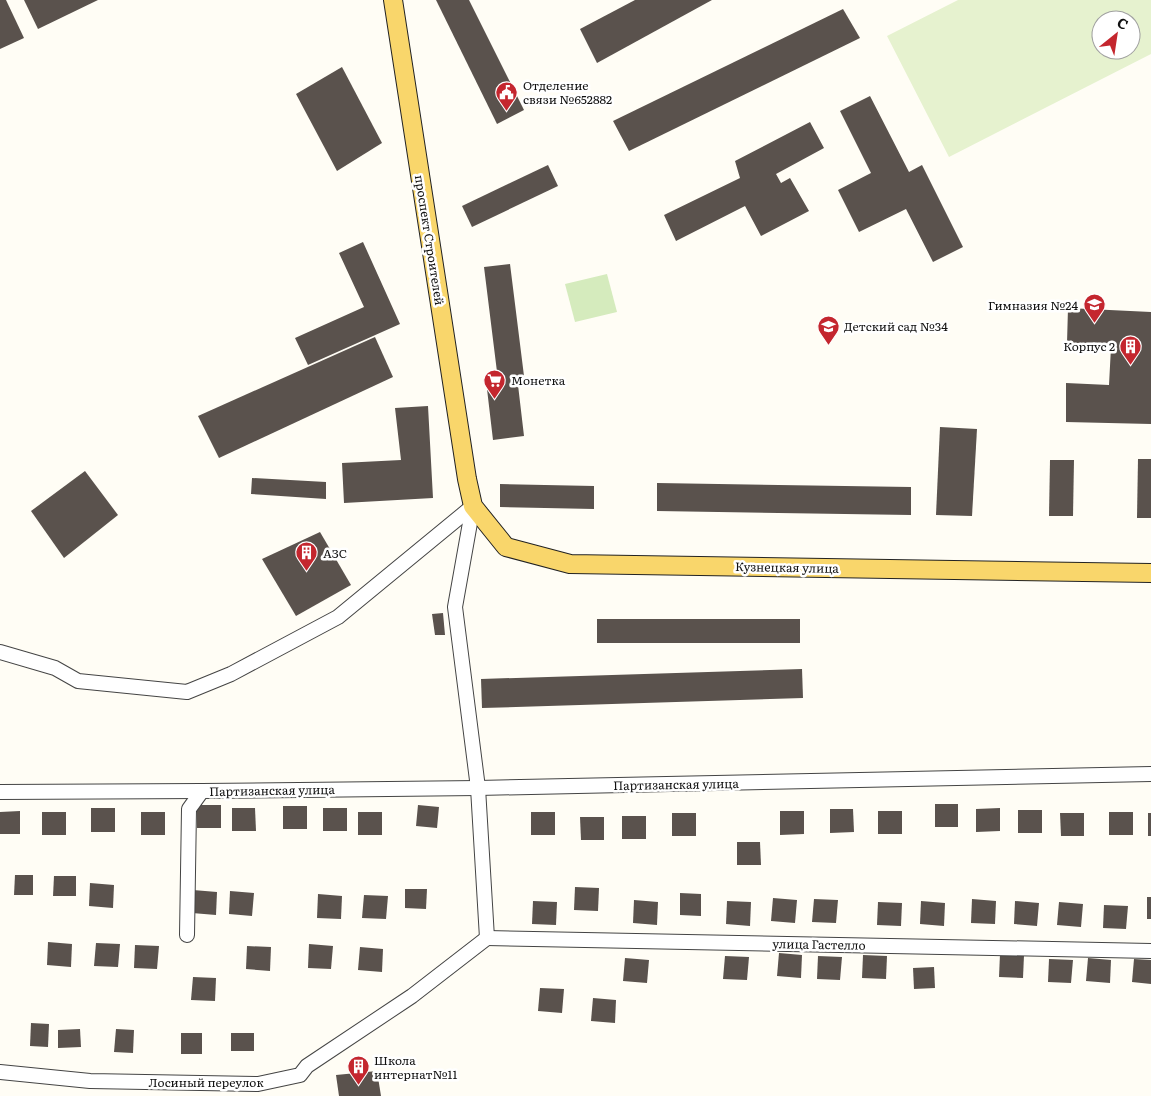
<svg xmlns="http://www.w3.org/2000/svg" width="1151" height="1096" font-family="Literata,serif">
<rect width="100%" height="100%" fill="#fffdf5"/>
<polygon fill="#d5ebbd" points="607,274 617,312 575,322 565,284"/>
<path fill="#e6f2cf" fill-rule="evenodd" d="M958,0h193v54l-202,103 -62,-121zM1101,20h30v30h-30z"/>
<g fill="#5a524d">
<polygon points="0,0 6,0 24,38 0,49"/>
<polygon points="24,0 98,0 38,29"/>
<polygon points="436,0 469,0 524,110 497,124"/>
<polygon points="635,0 712,0 597,63 580,29"/>
<polygon points="843,9 860,38 629,151 613,121"/>
<polygon points="342,67 382,143 337,171 296,94"/>
<polygon points="870,96 909,172 922,165 963,247 933,262 906,209 859,232 838,190 871,173 840,111"/>
<polygon points="810,122 824,148 776,174 781,183 790,178 809,211 761,236 745,206 676,241 664,215 740,178 735,161"/>
<polygon points="548,165 558,186 472,227 462,206"/>
<polygon points="363,242 400,324 308,365 295,338 364,307 339,253"/>
<polygon points="510,264 525,384 518,385 524,436 493,440 487,389 499,388 484,267"/>
<polygon points="1068,308 1151,312 1151,424 1066,422 1066,383 1109,385 1111,347 1067,343"/>
<polygon points="375,337 393,377 219,458 198,416"/>
<polygon points="428,406 433,498 344,503 342,463 401,460 395,408"/>
<polygon points="940,427 977,429 972,516 936,515"/>
<polygon points="1138,459 1151,459 1151,518 1137,518"/>
<polygon points="1050,460 1074,460 1073,516 1049,516"/>
<polygon points="85,471 118,515 64,558 31,511"/>
<polygon points="252,478 326,482 326,499 251,494"/>
<polygon points="657,483 911,487 911,515 657,511"/>
<polygon points="500,484 594,486 594,509 500,507"/>
<polygon points="320,532 351,585 296,616 262,559"/>
<polygon points="443,613 445,635 435,635 432,614"/>
<rect x="597" y="619" width="203" height="24"/>
<polygon points="802,669 803,698 482,708 481,679"/>
<rect x="935" y="804" width="23" height="23"/>
<rect x="197" y="805" width="24" height="23"/>
<polygon points="418,805 439,807 437,828 416,826"/>
<rect x="283" y="806" width="24" height="23"/>
<rect x="91" y="808" width="24" height="24"/>
<polygon points="232,808 255,808 256,831 232,831"/>
<rect x="323" y="808" width="24" height="23"/>
<polygon points="1000,808 1000,831 976,832 976,809"/>
<polygon points="830,809 853,809 854,832 830,833"/>
<rect x="1018" y="810" width="24" height="23"/>
<polygon points="20,811 20,834 0,834 0,812"/>
<polygon points="780,811 804,811 804,834 780,835"/>
<rect x="878" y="811" width="24" height="23"/>
<rect x="42" y="812" width="24" height="23"/>
<rect x="141" y="812" width="24" height="23"/>
<rect x="358" y="812" width="24" height="23"/>
<rect x="531" y="812" width="24" height="23"/>
<rect x="1109" y="812" width="24" height="23"/>
<rect x="672" y="813" width="24" height="23"/>
<polygon points="1060,813 1084,813 1084,836 1061,836"/>
<rect x="1148" y="813" width="3" height="23"/>
<rect x="622" y="816" width="24" height="23"/>
<polygon points="580,817 604,817 604,840 581,840"/>
<polygon points="737,842 760,842 761,865 737,865"/>
<polygon points="15,875 33,875 33,895 14,895"/>
<polygon points="54,876 76,876 76,896 53,896"/>
<polygon points="90,883 114,885 113,908 89,906"/>
<polygon points="575,887 599,888 598,911 574,910"/>
<polygon points="405,889 427,889 426,909 405,908"/>
<polygon points="193,890 217,892 216,915 192,913"/>
<polygon points="230,891 254,893 252,916 229,914"/>
<polygon points="680,893 701,894 701,916 680,915"/>
<polygon points="318,894 342,896 341,919 317,918"/>
<polygon points="364,895 388,896 386,919 362,918"/>
<rect x="1147" y="897" width="4" height="22"/>
<polygon points="773,898 797,900 795,923 771,921"/>
<polygon points="814,899 838,900 836,923 812,922"/>
<polygon points="972,899 996,901 995,924 971,923"/>
<polygon points="634,900 658,902 657,925 633,923"/>
<polygon points="533,901 557,902 556,925 532,924"/>
<polygon points="727,901 751,902 750,926 726,924"/>
<polygon points="921,901 945,903 944,926 920,924"/>
<polygon points="1015,901 1039,903 1037,926 1014,924"/>
<polygon points="878,902 902,903 901,926 877,925"/>
<polygon points="1059,902 1083,904 1081,927 1057,925"/>
<polygon points="1104,905 1128,906 1126,929 1103,928"/>
<polygon points="48,942 72,944 71,967 47,965"/>
<polygon points="96,943 120,944 118,967 94,966"/>
<polygon points="309,944 333,946 331,969 308,968"/>
<polygon points="135,945 159,946 157,969 134,968"/>
<polygon points="247,946 271,947 270,971 246,969"/>
<polygon points="360,947 383,949 382,972 358,970"/>
<polygon points="779,953 802,955 801,978 777,976"/>
<polygon points="1000,954 1024,955 1023,978 999,977"/>
<polygon points="863,955 887,956 886,979 862,978"/>
<polygon points="725,956 749,957 747,980 723,979"/>
<polygon points="818,956 842,957 840,980 817,979"/>
<polygon points="625,958 649,960 647,983 623,981"/>
<polygon points="1088,958 1111,960 1110,983 1086,981"/>
<polygon points="1049,959 1073,960 1071,983 1048,982"/>
<polygon points="1134,959 1151,960 1151,984 1132,982"/>
<polygon points="934,967 935,988 914,989 913,968"/>
<polygon points="193,977 216,978 215,1001 191,1000"/>
<polygon points="540,988 564,989 562,1013 538,1011"/>
<polygon points="593,998 616,1000 615,1023 591,1021"/>
<polygon points="31,1023 49,1024 48,1047 30,1046"/>
<polygon points="80,1029 81,1047 58,1048 58,1030"/>
<polygon points="116,1029 134,1030 133,1053 114,1052"/>
<rect x="181" y="1033" width="21" height="21"/>
<rect x="231" y="1033" width="23" height="18"/>
<polygon points="377,1071 381,1096 339,1096 336,1075"/>
</g>
<g fill="none" stroke-linecap="round" stroke-linejoin="round">
<defs>
<g id="minor">
<polyline points="473,506 455,607 478,788 487,938"/>
<polyline points="0,652 55,668 78,681 187,692 231,674 338,617 473,506"/>
<polyline points="0,792 202,791"/>
<polyline points="187,935 189,809 202,791 478,788 1151,774"/>
<polyline points="487,938 1151,951"/>
<polyline points="0,1072 90,1081 258,1084 300,1075 307,1066 412,996 487,938"/>
</g>
<polyline id="major" points="393,0 467,479 473,506 506,547 570,564 1151,573"/>
</defs>
<use href="#minor" stroke="#444" stroke-width="16"/>
<use href="#major" stroke="#222" stroke-width="20"/>
<use href="#minor" stroke="#fff" stroke-width="14"/>
<use href="#major" stroke="#f9d66b" stroke-width="18"/>
</g>
<defs>
<symbol id="civic-pin" viewBox="-11 -11 22 30"><path d="M0 17L-7.5 6A9.5 9.5 0 1 1 7.5 6Z" fill="#c4262e" stroke="#fff"/><path d="M-.6-6.5H3V-4.5H.6V-3L4-1V1h2V6H-6V1h2V-1L-.6-3ZM-1.2 2.5V6h2.4V2.5Z" fill="#fff"/></symbol>
<symbol id="school-pin" viewBox="-11 -11 22 30"><path d="M0 17L-7.5 6A9.5 9.5 0 1 1 7.5 6Z" fill="#c4262e" stroke="#fff"/><path d="M0-5L7-2L0 1L-7-2ZM-4 1L0 2.5L4 1V4Q0 6-4 4Z" fill="#fff"/></symbol>
<symbol id="building-pin" viewBox="-11 -11 22 30"><path d="M0 17L-7.5 6A9.5 9.5 0 1 1 7.5 6Z" fill="#c4262e" stroke="#fff"/><path d="M-4-6H4V6H1V3H-1V6H-4ZM-2.5-4.3h1.7v1.8h-1.7ZM.8-4.3h1.7v1.8H.8ZM-2.5-1h1.7V.8h-1.7ZM.8-1h1.7V.8H.8Z" fill="#fff"/></symbol>
<symbol id="supermarket-pin" viewBox="-11 -11 22 30"><path d="M0 17L-7.5 6A9.5 9.5 0 1 1 7.5 6Z" fill="#c4262e" stroke="#fff"/><path d="M-6-5.5h2.5l.6 2H6L4.5 2H-2.5L-4.4-4H-6ZM-1.5 3.2a1.3 1.3 0 1 0 .1 0ZM3 3.2a1.3 1.3 0 1 0 .1 0Z" fill="#fff"/></symbol>
</defs>
<g fill-rule="evenodd">
<use href="#civic-pin" x="494" y="80" width="25" height="34"/>
<use href="#school-pin" x="1082" y="292" width="25" height="34"/>
<use href="#school-pin" x="816" y="314" width="25" height="34"/>
<use href="#building-pin" x="1118" y="334" width="25" height="34"/>
<use href="#supermarket-pin" x="482" y="368" width="25" height="34"/>
<use href="#building-pin" x="294" y="540" width="25" height="34"/>
<use href="#building-pin" x="346" y="1054" width="25" height="34"/>
</g>
<g text-anchor="middle" dominant-baseline="central" stroke-width="5" stroke-linejoin="round" paint-order="stroke">
<g font-size="12" fill="#111" stroke="#fff" text-anchor="start">
<text x="523" y="85">Отделение<tspan x="523" dy="14">связи №652882</tspan></text>
<text x="1078" y="305" text-anchor="end">Гимназия №24</text>
<text x="844" y="326">Детский сад №34</text>
<text x="1115" y="346" text-anchor="end">Корпус 2</text>
<text x="511" y="380">Монетка</text>
<text x="323" y="553">АЗС</text>
<text x="374" y="1060">Школа<tspan x="374" dy="14">интернат№11</tspan></text>
</g>
<g font-size="12" fill="#111" stroke="#fff">
<text transform="translate(430 240) rotate(81)">проспект Строителей</text>
<text transform="translate(787 567) rotate(1)">Кузнецкая улица</text>
<text transform="translate(676 784) rotate(-1)">Партизанская улица</text>
<text transform="translate(272 790) rotate(-1)">Партизанская улица</text>
<text transform="translate(819 944) rotate(1)">улица Гастелло</text>
<text x="206" y="1082">Лосиный переулок</text>
</g>
</g>
<g transform="translate(1116 35) rotate(30)"><circle r="24" fill="#ffffff" stroke="#a0a0a0"/>
<path d="M0-4L9 19L0 12L-9 19Z" fill="#c4262e"/>
<text y="-8" font-size="14" font-weight="bold" text-anchor="middle" fill="#111111">С</text>
</g>
</svg>
